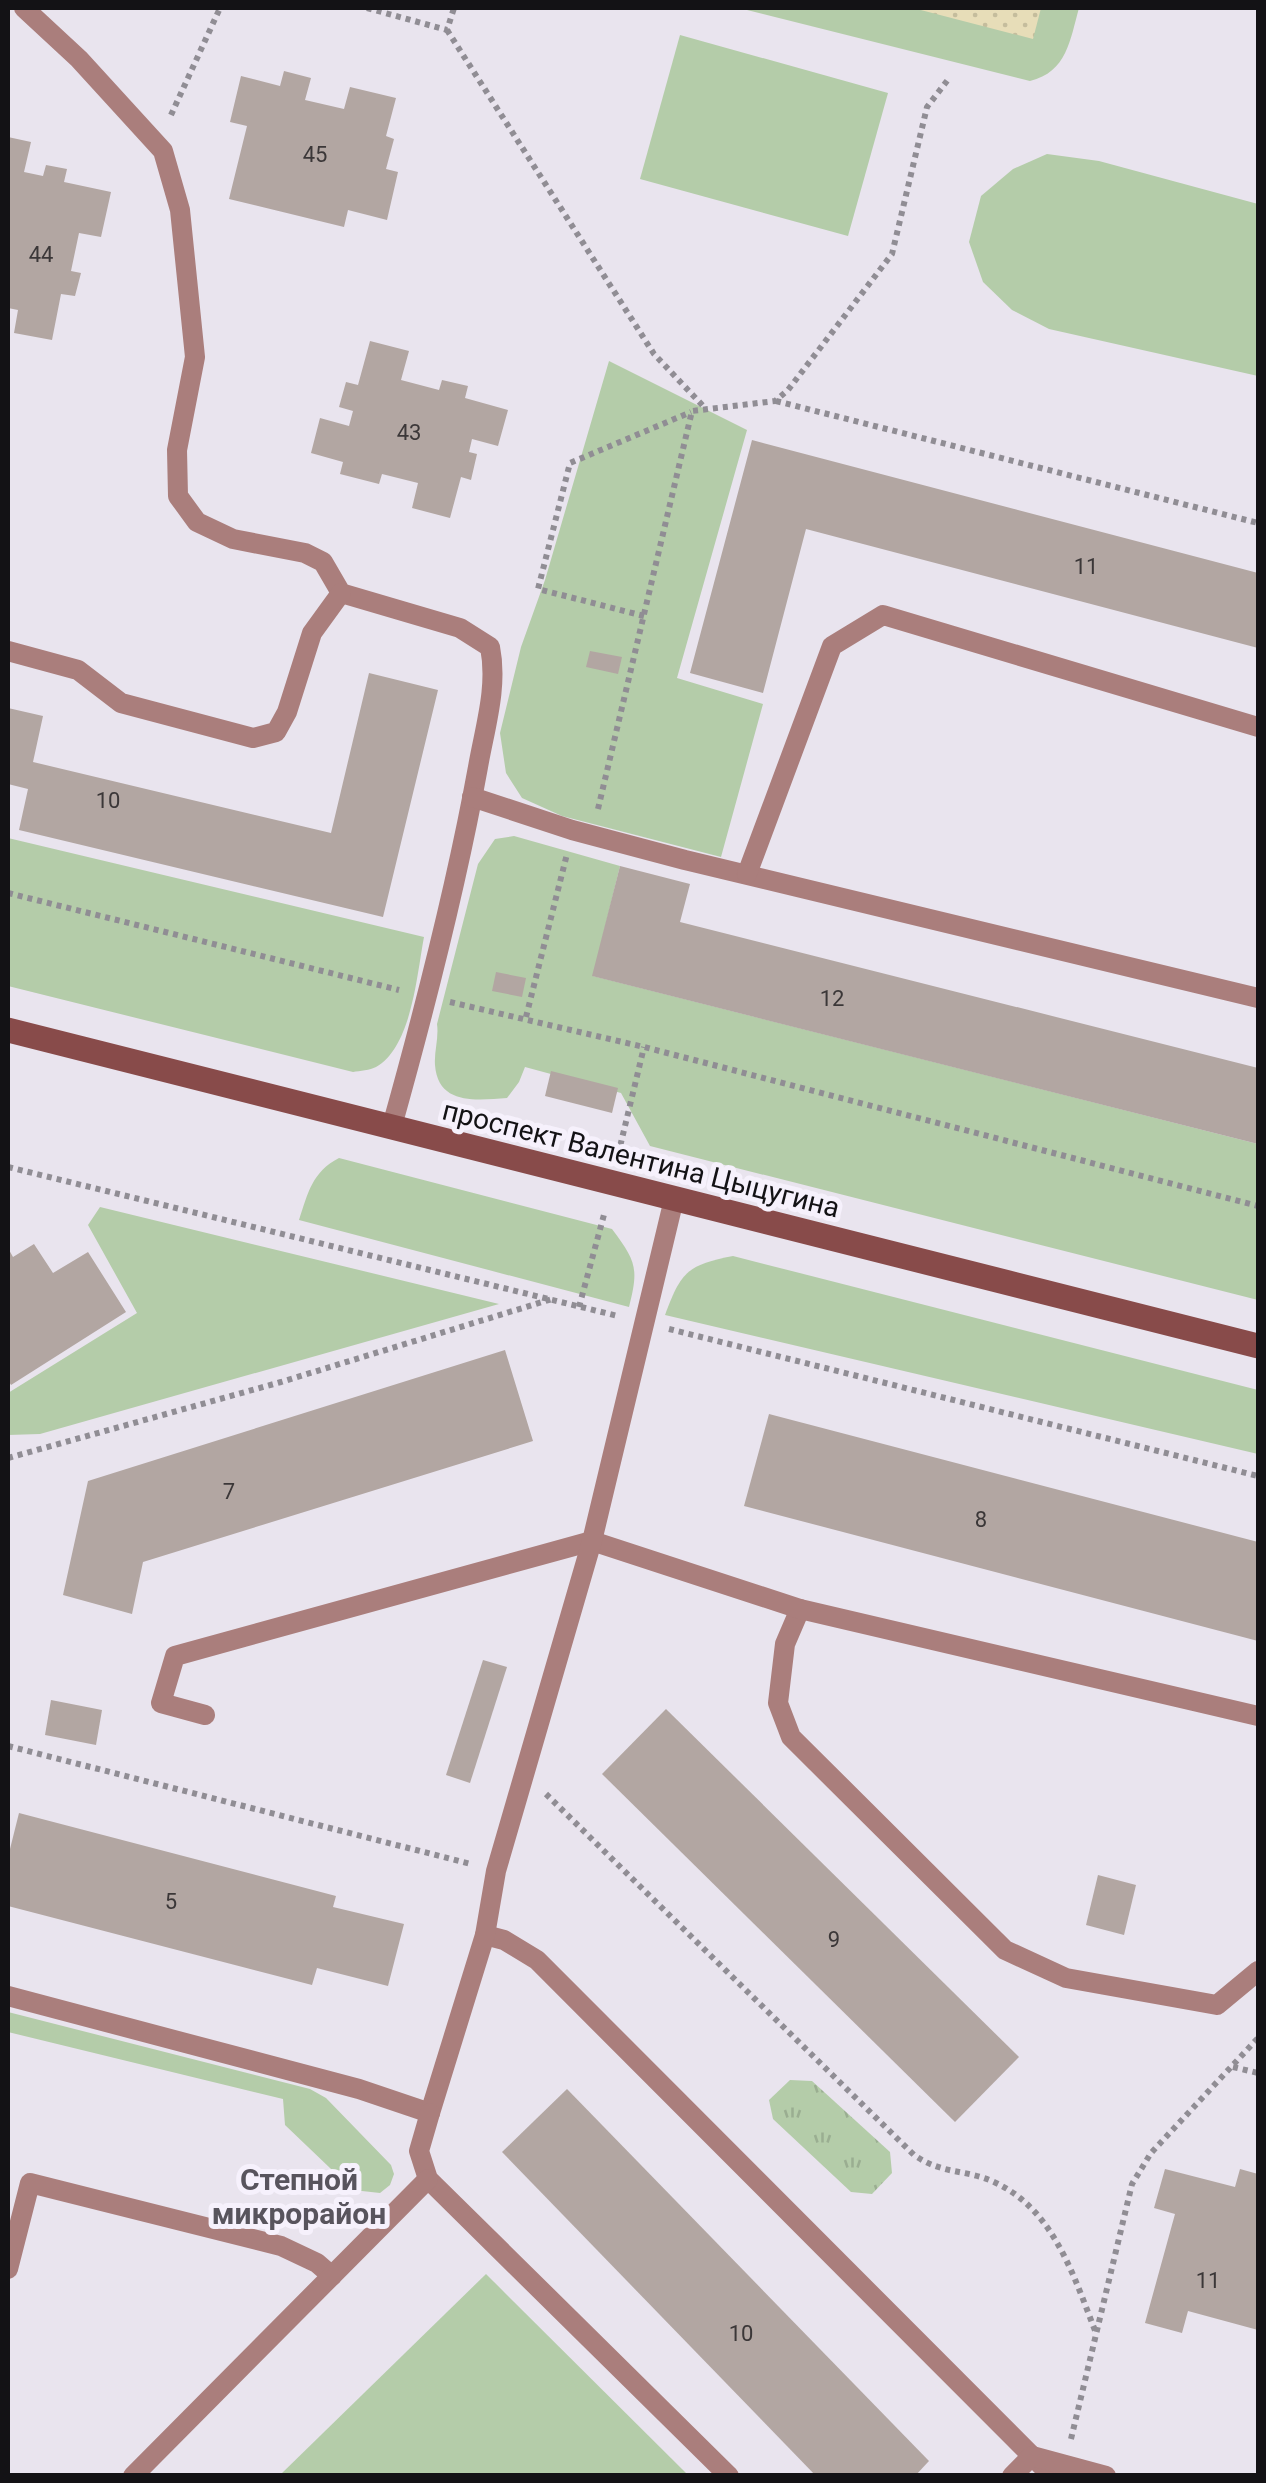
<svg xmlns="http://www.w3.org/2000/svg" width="1266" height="2483" font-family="Roboto,sans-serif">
<defs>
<pattern id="sand-dots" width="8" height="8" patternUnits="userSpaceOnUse" patternTransform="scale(2.5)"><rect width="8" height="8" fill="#e7ddb8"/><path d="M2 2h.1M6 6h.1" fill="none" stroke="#c5bd9d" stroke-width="1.8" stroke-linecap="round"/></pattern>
<pattern id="park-tufts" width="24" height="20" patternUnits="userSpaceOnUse" patternTransform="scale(2.5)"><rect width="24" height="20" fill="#b4cca9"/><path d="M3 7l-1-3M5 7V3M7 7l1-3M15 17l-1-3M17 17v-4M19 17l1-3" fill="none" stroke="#9aae91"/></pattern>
</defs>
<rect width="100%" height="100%" fill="#e9e4ee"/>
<g fill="#b4cca9">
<path d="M739,8h340c-9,32 -12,64 -49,73z"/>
<polygon points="680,35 888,93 848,236 640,179"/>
<polygon points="1047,154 1099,161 1258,204 1258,376 1049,329 1012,310 983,282 969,242 981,196 1013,169"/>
<polygon points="609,361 747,430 677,678 763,704 721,857 562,816 522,798 506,773 500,733 521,647 545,580"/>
<path d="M514,836l106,30 -27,110 665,168v156l-608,-154 -29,-53 -96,-26 -6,15 -12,16c-29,2 -69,8 -72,-33 -1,-13 4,-27 2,-41l41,-160 17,-25z"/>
<path d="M8,838l416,99c-7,36 -12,110 -48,130 -6,3 -16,4 -23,5l-345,-86z"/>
<path d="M339,1158l273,71c24,32 27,39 17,78l-330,-87c9,-27 13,-48 40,-62z"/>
<polygon points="100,1207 499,1304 40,1434 8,1435 8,1393 137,1313 88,1225"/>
<path d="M733,1256l525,134v64l-593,-139c16,-43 22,-50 68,-59z"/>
<polygon points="8,2012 310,2089 326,2098 391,2165 394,2174 390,2185 380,2193 353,2190 285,2125 283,2099 8,2032"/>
<polygon points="486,2274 688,2475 280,2475"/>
</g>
<polygon fill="url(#sand-dots)" points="913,8 1041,8 1033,39"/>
<polygon fill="url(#park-tufts)" points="790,2080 812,2081 890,2152 892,2173 872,2194 851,2192 773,2119 769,2100"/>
<g fill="#b2a6a2">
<polygon points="284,71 311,78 305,100 344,109 350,87 396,98 386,136 394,139 386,169 398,172 387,220 348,210 344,227 229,199 247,126 230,122 241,76 280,86"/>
<polygon points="8,137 31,142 24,172 43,176 46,165 67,169 64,182 111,192 101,237 79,233 71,271 81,273 75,296 61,294 52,340 14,333 18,310 8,308"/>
<polygon points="370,341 409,351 401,380 439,390 442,380 468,386 465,398 508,410 498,446 472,439 469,452 477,454 471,480 461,477 450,518 412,508 418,483 382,474 379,484 340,474 343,462 311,453 320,418 349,426 353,411 339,407 346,382 358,385"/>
<polygon points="752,440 1258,573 1258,648 806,529 763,693 690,673"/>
<polygon points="590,651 622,657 618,674 586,667"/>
<polygon points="369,673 438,690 383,917 19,830 28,789 8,784 8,708 43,716 33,762 331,833"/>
<polygon points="620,866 690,884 680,922 1258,1068 1258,1144 592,976"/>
<polygon points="496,972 526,978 522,997 492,991"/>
<polygon points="551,1071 618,1088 612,1113 545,1096"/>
<polygon points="34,1244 53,1273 88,1252 126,1312 11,1385 8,1380 8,1248 13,1257"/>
<polygon points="505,1350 533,1441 143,1562 132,1614 63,1595 88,1481"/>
<polygon points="769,1414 1258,1542 1258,1641 744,1506"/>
<polygon points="483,1660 507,1667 470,1783 446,1775"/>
<polygon points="51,1700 102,1710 96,1745 45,1735"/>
<polygon points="666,1709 1019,2057 955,2122 602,1774"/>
<polygon points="19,1813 336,1896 333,1907 404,1924 388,1986 317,1968 312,1985 8,1906 8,1857"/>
<polygon points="1098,1875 1136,1885 1124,1935 1086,1925"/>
<polygon points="567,2089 929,2461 915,2476 816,2476 502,2152"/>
<polygon points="1165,2169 1235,2187 1240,2169 1258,2174 1258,2330 1188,2311 1182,2333 1145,2323 1175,2214 1154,2208"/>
</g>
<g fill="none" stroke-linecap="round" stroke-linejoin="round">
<g stroke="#908d94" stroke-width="6" stroke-dasharray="5 5" stroke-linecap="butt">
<polyline points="367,8 447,30 454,8"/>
<polyline points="447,30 654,354 705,408"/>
<polyline points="171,115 220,8"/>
<polyline points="776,401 1258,523"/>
<polyline points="644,616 538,589 570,463 691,412"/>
<polyline points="598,809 692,411 775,401 788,390 892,254 927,107 950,77"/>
<polyline points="8,893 399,990"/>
<polyline points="450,1002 644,1047 1258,1206"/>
<polyline points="526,1017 567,854"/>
<polyline points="618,1155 644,1047"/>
<polyline points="8,1167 618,1316"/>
<polyline points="579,1307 605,1211"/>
<polyline points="669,1329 1258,1476"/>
<polyline points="8,1458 281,1382 552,1299"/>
<polyline points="8,1746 471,1864"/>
<path d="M546,1794l368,361c29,20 52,14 80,27 60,27 80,95 102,151"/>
<polyline points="1233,2067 1258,2073"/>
<polyline points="1071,2439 1132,2184 1151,2153 1258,2038"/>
</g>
<g stroke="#aa7e7c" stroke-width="20">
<path d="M24,8l55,51 84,92 17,59 15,147 -18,93 1,46 19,26 36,17 72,14 18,9 18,31 119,35 30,19c8,40 -5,80 -12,120 -22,121 -53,241 -86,359"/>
<polyline points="8,651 78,670 121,703 253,738 276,732 287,712 312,633 341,593"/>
<polyline points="472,797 572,830 685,860 1258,998"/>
<polyline points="747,874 832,646 883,615 1258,727"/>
<polyline points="800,1609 785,1644 778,1703 791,1737 1005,1950 1066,1978 1217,2005 1258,1971"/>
<polyline points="205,1715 161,1703 175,1656 592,1541 800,1609 1258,1716"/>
<polyline points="485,1935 504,1940 537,1960 1052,2476"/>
<polyline points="8,1996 359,2089 430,2113 485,1935 496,1871 592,1541 674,1199"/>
<polyline points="430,2113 419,2151 428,2179 729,2476"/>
<polyline points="8,2269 30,2183 281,2246 317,2263 332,2276"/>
<polyline points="133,2476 428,2179"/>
<polyline points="1012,2476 1032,2456 1106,2476"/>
</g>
<polyline stroke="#884b4a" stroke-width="25" points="8,1030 1258,1346"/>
</g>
<g text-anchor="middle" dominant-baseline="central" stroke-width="10" stroke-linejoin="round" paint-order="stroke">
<g font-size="22" fill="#3b3738">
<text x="315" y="154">45</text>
<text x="41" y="254">44</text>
<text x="409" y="432">43</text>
<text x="1086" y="566">11</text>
<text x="108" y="800">10</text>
<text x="832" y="998">12</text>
<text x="229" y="1491">7</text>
<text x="981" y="1519">8</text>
<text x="171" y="1901">5</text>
<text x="834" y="1939">9</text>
<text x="1208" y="2280">11</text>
<text x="741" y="2333">10</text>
</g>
<g font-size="28" fill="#131215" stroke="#f6f1fc">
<text transform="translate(641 1159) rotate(14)">проспект Валентина Цыцугина</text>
</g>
<g font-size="30" font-weight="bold" fill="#58545d" stroke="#f6f1fc">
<text x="299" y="2179">Степной<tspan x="299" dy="34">микрорайон</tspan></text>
</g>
</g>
<rect width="1266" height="2483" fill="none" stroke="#131215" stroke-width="20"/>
</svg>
